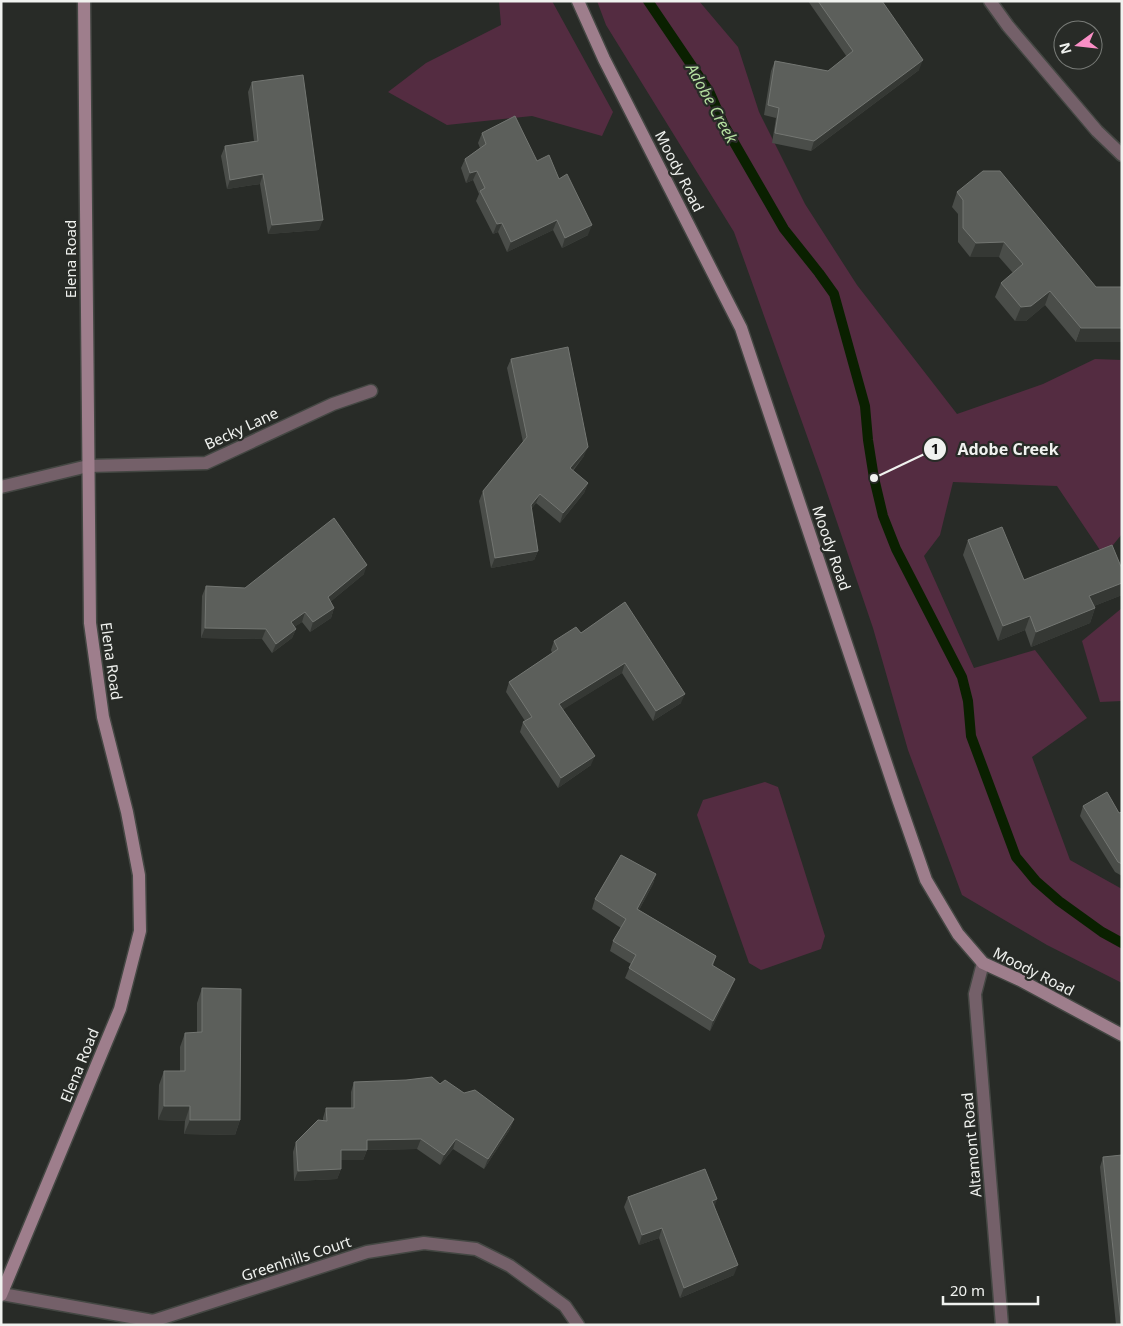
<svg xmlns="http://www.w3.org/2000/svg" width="1123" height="1326" font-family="'Noto Sans',sans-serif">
<rect width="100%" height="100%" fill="#282b27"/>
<g fill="#542c41">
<polygon points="499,1 552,1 613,112 602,136 532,116 447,125 388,92 426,63 501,25"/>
<polygon points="597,1 699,1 738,47 759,112 805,204 857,285 957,414 1043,384 1095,359 1122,360 1122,534 1104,556 1057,486 953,482 940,535 924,556 974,668 1035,650 1087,718 1032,757 1070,860 1122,889 1122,983 1047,945 962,895 908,750 873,628 821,475 734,232 606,25"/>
<polygon points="1122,608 1122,701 1100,702 1082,641"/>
<polygon points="765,782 778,787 825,936 821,949 761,970 749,963 697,815 703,800"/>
</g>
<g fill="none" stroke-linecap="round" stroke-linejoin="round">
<polyline stroke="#0a2000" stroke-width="10" points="648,1 709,91 724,125 784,229 819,273 834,294 865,406 868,440 874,478 883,516 896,549 962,677 968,701 971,736 1016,857 1036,881 1059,901 1102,932 1122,943"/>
<defs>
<g id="street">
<polyline points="990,1 1008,26 1097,131 1122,155"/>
<polyline points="1,487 88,466 206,463 333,404 371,391"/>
<polyline points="983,963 975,994 1002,1325"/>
<polyline points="2,1294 153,1321 367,1252 424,1243 476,1249 510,1266 565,1306 578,1325"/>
</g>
<g id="secondary">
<polyline points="578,1 604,59 741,328 898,799 926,880 958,934 983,963 1020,980 1122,1035"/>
<polyline points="1,1295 120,1009 140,931 139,875 127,812 103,717 90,623 84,1"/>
</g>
</defs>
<use href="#street" stroke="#444743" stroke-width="15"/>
<use href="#secondary" stroke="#444743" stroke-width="15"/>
<use href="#street" stroke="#746069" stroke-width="12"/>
<use href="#secondary" stroke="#9e7e8c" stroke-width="12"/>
</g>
<g fill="#4a4d49">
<polygon points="808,1 882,1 919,70 811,151 772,143 776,118 764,115 771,71 775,61 828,71 847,57"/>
<polygon points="252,82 319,230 268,234 260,184 227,189 221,156 225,146 254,141 248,92"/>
<polygon points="482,133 537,161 559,179 588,235 562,248 553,230 507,252 498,232 493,234 476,201 479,194 473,180 466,183 461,168 465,159 480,148 478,143"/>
<polygon points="957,192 1096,287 1076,342 1045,305 1026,321 1015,321 995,297 1001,283 1013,273 999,257 970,257 958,242 958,214 952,207"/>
<polygon points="511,359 584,456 573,471 588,483 584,493 560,523 536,503 531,509 538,551 534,560 491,568 479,501 483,491 523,442 507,368"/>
<polygon points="968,540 1024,580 1122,595 1094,606 1095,608 1090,623 1031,647 1025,630 998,641 963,555"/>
<polygon points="364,574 330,602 334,608 331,618 310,632 302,622 294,627 296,629 292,638 272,653 262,639 201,638 202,596 206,586 245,588"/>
<polygon points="625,602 681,703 653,721 622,673 563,709 591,765 558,788 520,732 523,722 525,721 506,692 509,682 552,653 551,650 554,641 581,633"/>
<polygon points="1083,806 1119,813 1122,812 1122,876 1115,872 1080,816"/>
<polygon points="656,874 653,884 639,910 716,956 713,966 731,989 710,1031 625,978 631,964 610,951 613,941 621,928 592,909 595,899"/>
<polygon points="202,988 240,1120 235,1135 184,1134 185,1121 158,1120 159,1085 164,1071 180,1071 180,1047 185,1033 197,1033 197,1003"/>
<polygon points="354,1082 440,1084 464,1093 514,1119 510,1129 484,1169 453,1149 440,1165 417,1149 367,1150 363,1160 341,1160 341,1169 337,1179 294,1181 293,1152 296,1142 323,1120 323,1118 326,1108 351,1108 351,1092"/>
<polygon points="1103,1157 1122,1325 1116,1325 1100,1167"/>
<polygon points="628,1197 734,1275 680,1298 659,1238 639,1245 624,1207"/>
</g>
<g fill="#353834">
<polygon points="923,60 919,70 811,151 814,141"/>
<polygon points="477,171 473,180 466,183 470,173"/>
<polygon points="263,174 260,184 227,189 230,180"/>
<polygon points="323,220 319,230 268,234 272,225"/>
<polygon points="557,220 553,230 507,252 511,242"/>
<polygon points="502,223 498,232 493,234 497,224"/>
<polygon points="592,225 588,235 562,248 565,238"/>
<polygon points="1004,242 999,257 970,257 976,243"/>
<polygon points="1050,291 1045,305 1026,321 1015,321 1021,307"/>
<polygon points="1081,328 1122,328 1122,342 1076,342"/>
<polygon points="588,447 584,456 566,478 570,468"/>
<polygon points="588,483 584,493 560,523 563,513"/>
<polygon points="540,494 536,503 527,515 531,505"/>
<polygon points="538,551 534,560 491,568 495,558"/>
<polygon points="367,565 364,574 324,607 328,597"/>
<polygon points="1122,583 1122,595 1084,610 1089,596"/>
<polygon points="334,608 331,618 310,632 313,622"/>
<polygon points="1095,608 1090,623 1031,647 1036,632"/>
<polygon points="305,612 302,622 287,632 291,622"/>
<polygon points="1030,616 1025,630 998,641 1003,626"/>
<polygon points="205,628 266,629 262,639 201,638"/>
<polygon points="296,629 292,638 272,653 276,644"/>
<polygon points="625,663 622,673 556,714 559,704"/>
<polygon points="685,694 681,703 653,721 656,711"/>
<polygon points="595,756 591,765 558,788 561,778"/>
<polygon points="656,874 653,884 634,919 637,909"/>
<polygon points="735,979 731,989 710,1031 713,1021"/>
<polygon points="164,1106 190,1106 185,1121 158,1120"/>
<polygon points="514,1119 510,1129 484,1169 488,1159"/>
<polygon points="190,1120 240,1120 235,1135 184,1134"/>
<polygon points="421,1139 417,1149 363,1150 367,1140"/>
<polygon points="456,1139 453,1149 440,1165 444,1155"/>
<polygon points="341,1150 367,1150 363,1160 337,1160"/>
<polygon points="341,1169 337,1179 294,1181 298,1171"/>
<polygon points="717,1199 714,1209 712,1201"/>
<polygon points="662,1228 659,1238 639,1245 642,1235"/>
<polygon points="738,1265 734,1275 680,1298 684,1288"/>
</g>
<g fill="#5c5f5b" stroke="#737672">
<polygon points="818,1 882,1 923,60 814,141 775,133 779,108 768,105 775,61 828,71 853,51"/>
<polygon points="303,75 323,220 272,225 263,174 230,180 225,146 258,141 252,82"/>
<polygon points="515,116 537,161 549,155 559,179 567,174 592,225 565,238 557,220 511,242 502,223 497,224 480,191 485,188 477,171 470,173 465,159 486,144 482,133"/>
<polygon points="983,171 1000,171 1096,287 1122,287 1122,328 1081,328 1050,291 1031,306 1021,307 1001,283 1023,264 1004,242 976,243 963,228 963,200 957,192"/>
<polygon points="568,347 588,447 570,468 588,483 563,513 540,494 531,505 538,551 495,558 483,491 527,437 511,359"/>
<polygon points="334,518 367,565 328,597 334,608 313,622 305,612 291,622 296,629 276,644 266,629 205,628 206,586 245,588"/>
<polygon points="1002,527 1024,580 1112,545 1122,569 1122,583 1089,596 1095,608 1036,632 1030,616 1003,626 968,540"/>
<polygon points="625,602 685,694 656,711 625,663 559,704 595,756 561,778 523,722 532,717 509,682 558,649 554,641 576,627 581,633"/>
<polygon points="1107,792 1119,813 1122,812 1122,864 1118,862 1083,806"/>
<polygon points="621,855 656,874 637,909 716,956 712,965 735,979 713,1021 629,968 636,955 613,941 626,919 595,899"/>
<polygon points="202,988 241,989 240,1120 190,1120 190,1106 164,1106 164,1071 185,1071 185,1033 202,1032"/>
<polygon points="432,1077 440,1084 445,1080 464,1093 475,1090 514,1119 488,1159 456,1139 444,1155 421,1139 367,1140 367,1150 341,1150 341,1169 298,1171 296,1142 318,1120 327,1121 326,1108 354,1108 354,1082 406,1080"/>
<polygon points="1122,1155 1122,1322 1121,1322 1103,1157"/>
<polygon points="705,1169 717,1199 712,1201 738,1265 684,1288 662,1228 642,1235 628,1197"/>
</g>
<g text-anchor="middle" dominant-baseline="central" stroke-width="4.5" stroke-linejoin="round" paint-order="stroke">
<g font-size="15" fill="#f0f2ef" stroke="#282b27">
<text transform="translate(680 171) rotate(63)">Moody Road</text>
<text transform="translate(70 259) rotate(-90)">Elena Road</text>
<text transform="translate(241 428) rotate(-25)">Becky Lane</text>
<text transform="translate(832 548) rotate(71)">Moody Road</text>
<text transform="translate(112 661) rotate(82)">Elena Road</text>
<text transform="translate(1034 971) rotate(27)">Moody Road</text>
<text transform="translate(79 1065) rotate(-68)">Elena Road</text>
<text transform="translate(971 1145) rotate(-95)">Altamont Road</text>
<text transform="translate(296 1258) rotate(-18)">Greenhills Court</text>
</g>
<g font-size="16" font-style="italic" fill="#b4de9f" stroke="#282b27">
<text transform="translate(712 103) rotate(61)">Adobe Creek</text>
</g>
</g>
<path fill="none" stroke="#f0f2ef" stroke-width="2" d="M874 478L935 449"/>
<g fill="#f0f2ef" stroke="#282b27" stroke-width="2">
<circle cx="874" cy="478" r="5"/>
<circle cx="935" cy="449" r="12"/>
</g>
<g font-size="15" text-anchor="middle" font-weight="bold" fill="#111">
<text x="935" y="454">1</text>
</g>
<g font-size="16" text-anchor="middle" font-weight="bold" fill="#f0f2ef" stroke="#282b27" stroke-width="4.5" stroke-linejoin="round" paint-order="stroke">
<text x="1008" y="455">Adobe Creek</text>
</g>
<rect width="1123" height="1326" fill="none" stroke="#f0f2ef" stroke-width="5"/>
<g transform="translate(1078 45) rotate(255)"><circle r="24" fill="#282b27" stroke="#787b77"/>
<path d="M0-4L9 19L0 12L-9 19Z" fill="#fa8fc6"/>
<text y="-8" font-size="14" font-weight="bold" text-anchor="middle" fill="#f0f2ef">N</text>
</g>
<path d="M943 1296v8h95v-8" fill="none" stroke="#f0f2ef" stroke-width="2.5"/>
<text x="950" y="1296" font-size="15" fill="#f0f2ef" stroke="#282b27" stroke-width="4" paint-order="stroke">20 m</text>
</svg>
